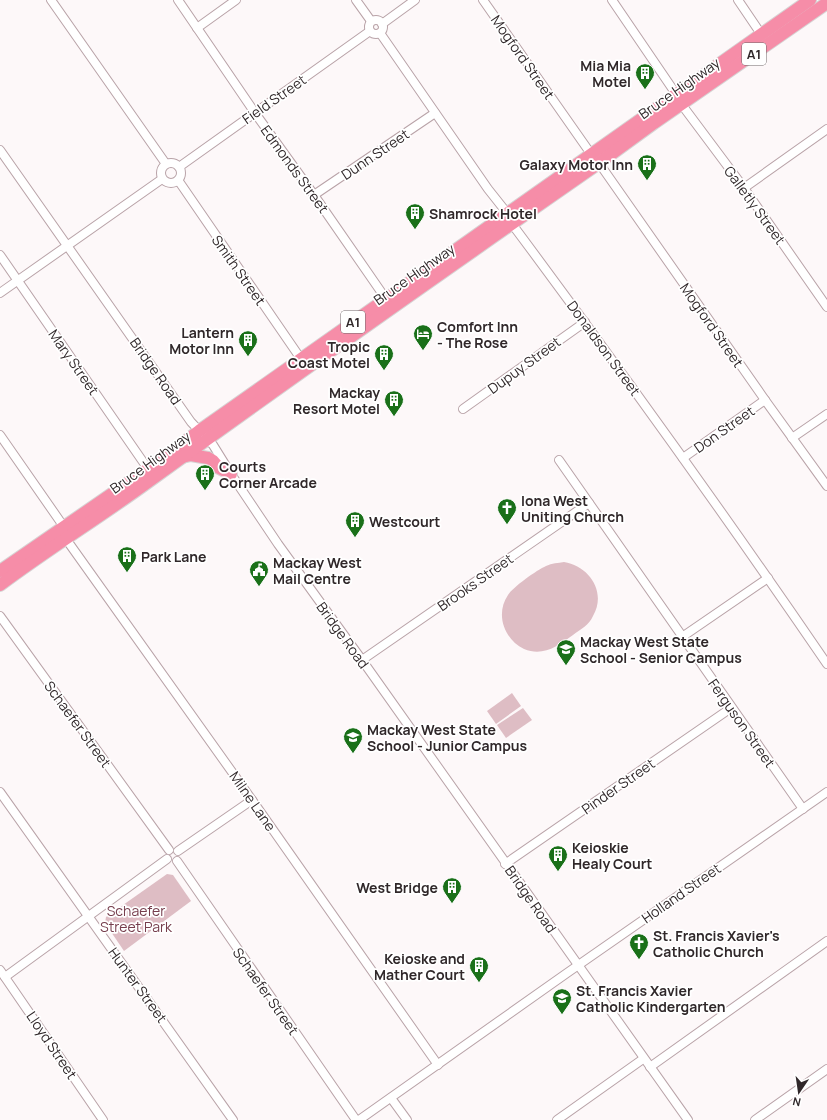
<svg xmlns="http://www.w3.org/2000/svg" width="827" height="1120" font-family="Manrope,sans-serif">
<rect width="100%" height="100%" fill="#fdf8f9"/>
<g fill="#debdc4">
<path d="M564,562c25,4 43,30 29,54 -4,9 -12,13 -20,19 -15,11 -30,22 -49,14 -20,-10 -29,-35 -16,-54 5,-8 29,-25 38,-29 6,-3 12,-3 18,-4z"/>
<polygon points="512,693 521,706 496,724 487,711"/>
<polygon points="523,708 532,720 506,738 497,725"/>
<polygon points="167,874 173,875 191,901 124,951 105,923 106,917"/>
</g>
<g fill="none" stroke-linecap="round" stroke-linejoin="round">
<defs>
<g id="minor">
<polyline points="51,0 166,164"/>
<polyline points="178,0 255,113 314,195 386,299"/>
<polyline points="356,0 371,21"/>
<polyline points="483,0 591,154"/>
<polyline points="612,0 676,94 682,105 744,188 827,307"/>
<polyline points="738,0 761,34"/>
<circle cx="376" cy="27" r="7"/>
<polyline points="382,24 415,0"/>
<polyline points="197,28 236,0"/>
<path d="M380,33l108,156 19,24 5,11c108,145 213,291 315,440"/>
<polyline points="0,150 191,422 213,445 231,474 278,544 362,660 688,1120"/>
<circle cx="171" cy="173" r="10"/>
<polyline points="599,163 765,400 827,486"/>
<polyline points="179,167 370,31"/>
<polyline points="178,180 301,359"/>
<polyline points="744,188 827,129"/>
<polyline points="314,195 435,113"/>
<polyline points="0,255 148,469"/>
<polyline points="0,293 162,179"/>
<polyline points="463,409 585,322"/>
<polyline points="0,435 64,527"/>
<polyline points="792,438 827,414"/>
<polyline points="683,458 765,400"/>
<polyline points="559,460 803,809"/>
<polyline points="66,539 252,800 438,1065"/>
<polyline points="0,616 169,850"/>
<polyline points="682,637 768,578"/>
<polyline points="362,660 589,503"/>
<polyline points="0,792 233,1120"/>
<polyline points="178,851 252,800"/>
<polyline points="177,861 356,1120"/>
<polyline points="505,864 731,708"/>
<polyline points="0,970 103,1120"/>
<polyline points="5,977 167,859"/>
<polyline points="650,1067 827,941"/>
<polyline points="391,1098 407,1120"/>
<polyline points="359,1120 567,973 827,792"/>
<polyline points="557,1120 643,1059"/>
<polyline points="755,1120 827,1069"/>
</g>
<g id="highway">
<polyline points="182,457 191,455 208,458 213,461 219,468 231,474"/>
<polyline points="0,571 148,469 199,431 810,0"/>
<path d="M0,585c48,-36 100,-68 148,-103 149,-108 300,-214 451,-319l55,-40 173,-120"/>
</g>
</defs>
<use href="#minor" stroke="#b9a3a8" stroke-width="10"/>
<use href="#highway" stroke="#d6d4d4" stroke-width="14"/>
<use href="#minor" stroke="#fff" stroke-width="8"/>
<use href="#highway" stroke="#f68da8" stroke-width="12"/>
</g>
<defs>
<symbol id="building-pin" viewBox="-11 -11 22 30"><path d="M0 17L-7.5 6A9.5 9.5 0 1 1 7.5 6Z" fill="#1a7019" stroke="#fff"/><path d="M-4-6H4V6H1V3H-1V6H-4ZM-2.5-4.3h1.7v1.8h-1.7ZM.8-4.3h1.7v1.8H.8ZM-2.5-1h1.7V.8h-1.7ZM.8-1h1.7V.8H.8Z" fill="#fff"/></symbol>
<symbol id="hotel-pin" viewBox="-11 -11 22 30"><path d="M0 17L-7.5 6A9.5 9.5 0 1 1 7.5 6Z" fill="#1a7019" stroke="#fff"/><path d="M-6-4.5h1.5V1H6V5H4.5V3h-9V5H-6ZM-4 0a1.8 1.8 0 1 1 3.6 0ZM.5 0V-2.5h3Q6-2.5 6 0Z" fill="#fff"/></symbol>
<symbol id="church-pin" viewBox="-11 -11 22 30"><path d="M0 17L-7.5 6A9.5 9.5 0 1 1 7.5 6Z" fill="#1a7019" stroke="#fff"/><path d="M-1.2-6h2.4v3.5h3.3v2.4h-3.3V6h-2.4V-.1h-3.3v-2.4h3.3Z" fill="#fff"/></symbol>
<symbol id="civic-pin" viewBox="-11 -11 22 30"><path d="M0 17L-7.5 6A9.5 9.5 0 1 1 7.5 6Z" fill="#1a7019" stroke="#fff"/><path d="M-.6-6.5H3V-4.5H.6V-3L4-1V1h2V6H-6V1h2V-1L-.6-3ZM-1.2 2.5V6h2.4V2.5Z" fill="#fff"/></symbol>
<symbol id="school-pin" viewBox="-11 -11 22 30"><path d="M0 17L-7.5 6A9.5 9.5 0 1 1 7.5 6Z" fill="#1a7019" stroke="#fff"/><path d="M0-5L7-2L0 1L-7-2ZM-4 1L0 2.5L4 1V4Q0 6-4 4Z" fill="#fff"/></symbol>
</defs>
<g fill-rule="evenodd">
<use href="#building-pin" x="634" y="62" width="22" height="30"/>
<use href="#building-pin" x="636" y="153" width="22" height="30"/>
<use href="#building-pin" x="404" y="202" width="22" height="30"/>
<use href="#hotel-pin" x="412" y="323" width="22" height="30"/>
<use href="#building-pin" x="237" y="329" width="22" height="30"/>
<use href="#building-pin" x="373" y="343" width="22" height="30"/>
<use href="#building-pin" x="383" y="389" width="22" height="30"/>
<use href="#building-pin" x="194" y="463" width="22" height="30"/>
<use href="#church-pin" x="496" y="497" width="22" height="30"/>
<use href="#building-pin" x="344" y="510" width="22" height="30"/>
<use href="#building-pin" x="116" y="545" width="22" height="30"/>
<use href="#civic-pin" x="248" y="559" width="22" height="30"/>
<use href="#school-pin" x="555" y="638" width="22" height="30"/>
<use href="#school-pin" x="342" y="726" width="22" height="30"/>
<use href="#building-pin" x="547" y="844" width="22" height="30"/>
<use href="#building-pin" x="441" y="876" width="22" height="30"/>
<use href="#church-pin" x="628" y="932" width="22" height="30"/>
<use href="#building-pin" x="468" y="955" width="22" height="30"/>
<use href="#school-pin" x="551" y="987" width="22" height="30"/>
</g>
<g text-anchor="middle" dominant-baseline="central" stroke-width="3.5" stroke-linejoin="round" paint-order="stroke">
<g fill="#fff" stroke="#6e686a" stroke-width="1">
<rect x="742" y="43" width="24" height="22" rx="3"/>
<rect x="341" y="311" width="24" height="22" rx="3"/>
</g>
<g font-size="13" font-weight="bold" fill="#30282a">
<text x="754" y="54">A1</text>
<text x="353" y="322">A1</text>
</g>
<g font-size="14" fill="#30282a" stroke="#fff">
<text transform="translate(523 57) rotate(55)">Mogford Street</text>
<text transform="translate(679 88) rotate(-35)">Bruce Highway</text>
<text transform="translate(274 99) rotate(-35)">Field Street</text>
<text transform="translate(375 154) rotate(-34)">Dunn Street</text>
<text transform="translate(295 169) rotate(54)">Edmonds Street</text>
<text transform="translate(755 205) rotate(54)">Galletly Street</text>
<text transform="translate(239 270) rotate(55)">Smith Street</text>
<text transform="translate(414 274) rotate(-35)">Bruce Highway</text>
<text transform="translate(712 325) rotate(55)">Mogford Street</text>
<text transform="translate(604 348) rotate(54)">Donaldson Street</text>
<text transform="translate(74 362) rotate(55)">Mary Street</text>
<text transform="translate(524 365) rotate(-36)">Dupuy Street</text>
<text transform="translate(156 371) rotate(55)">Bridge Road</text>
<text transform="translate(724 429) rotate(-35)">Don Street</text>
<text transform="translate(150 462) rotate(-36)">Bruce Highway</text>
<text transform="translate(475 582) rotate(-35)">Brooks Street</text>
<text transform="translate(343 635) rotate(54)">Bridge Road</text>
<text transform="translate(742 723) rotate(55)">Ferguson Street</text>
<text transform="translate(78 724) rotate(54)">Schaefer Street</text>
<text transform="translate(618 786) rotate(-35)">Pinder Street</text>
<text transform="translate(253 801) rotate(55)">Milne Lane</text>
<text transform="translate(681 893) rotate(-35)">Holland Street</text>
<text transform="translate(531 899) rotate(55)">Bridge Road</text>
<text transform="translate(138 985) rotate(54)">Hunter Street</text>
<text transform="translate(266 991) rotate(55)">Schaefer Street</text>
<text transform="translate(52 1045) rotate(56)">Lloyd Street</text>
</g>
<g font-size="14" font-weight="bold" fill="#30282a" stroke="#fff" text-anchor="start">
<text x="631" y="65" text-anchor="end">Mia Mia<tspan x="631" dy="16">Motel</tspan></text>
<text x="633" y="164" text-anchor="end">Galaxy Motor Inn</text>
<text x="429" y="213">Shamrock Hotel</text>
<text x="437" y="326">Comfort Inn<tspan x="437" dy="16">- The Rose</tspan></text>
<text x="234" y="332" text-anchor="end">Lantern<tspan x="234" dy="16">Motor Inn</tspan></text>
<text x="370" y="346" text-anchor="end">Tropic<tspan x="370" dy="16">Coast Motel</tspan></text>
<text x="380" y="392" text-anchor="end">Mackay<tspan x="380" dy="16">Resort Motel</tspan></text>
<text x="219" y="466">Courts<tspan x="219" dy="16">Corner Arcade</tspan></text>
<text x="521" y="500">Iona West<tspan x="521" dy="16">Uniting Church</tspan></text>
<text x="369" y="521">Westcourt</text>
<text x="141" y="556">Park Lane</text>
<text x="273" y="562">Mackay West<tspan x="273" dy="16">Mail Centre</tspan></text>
<text x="580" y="641">Mackay West State<tspan x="580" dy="16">School - Senior Campus</tspan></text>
<text x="367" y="729">Mackay West State<tspan x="367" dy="16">School - Junior Campus</tspan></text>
<text x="572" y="847">Keioskie<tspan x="572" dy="16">Healy Court</tspan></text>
<text x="438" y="887" text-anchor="end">West Bridge</text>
<text x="653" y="935">St. Francis Xavier's<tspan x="653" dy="16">Catholic Church</tspan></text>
<text x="465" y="958" text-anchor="end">Keioske and<tspan x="465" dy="16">Mather Court</tspan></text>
<text x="576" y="990">St. Francis Xavier<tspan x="576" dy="16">Catholic Kindergarten</tspan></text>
</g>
<g font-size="14" fill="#763e4d" stroke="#fff">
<text x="136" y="910">Schaefer<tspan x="136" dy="16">Street Park</tspan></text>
</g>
</g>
<g transform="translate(799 1092) rotate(193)" stroke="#ffffff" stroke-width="3" paint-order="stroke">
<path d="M0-3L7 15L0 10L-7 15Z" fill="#30282a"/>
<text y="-6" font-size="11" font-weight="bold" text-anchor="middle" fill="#30282a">N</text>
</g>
</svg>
